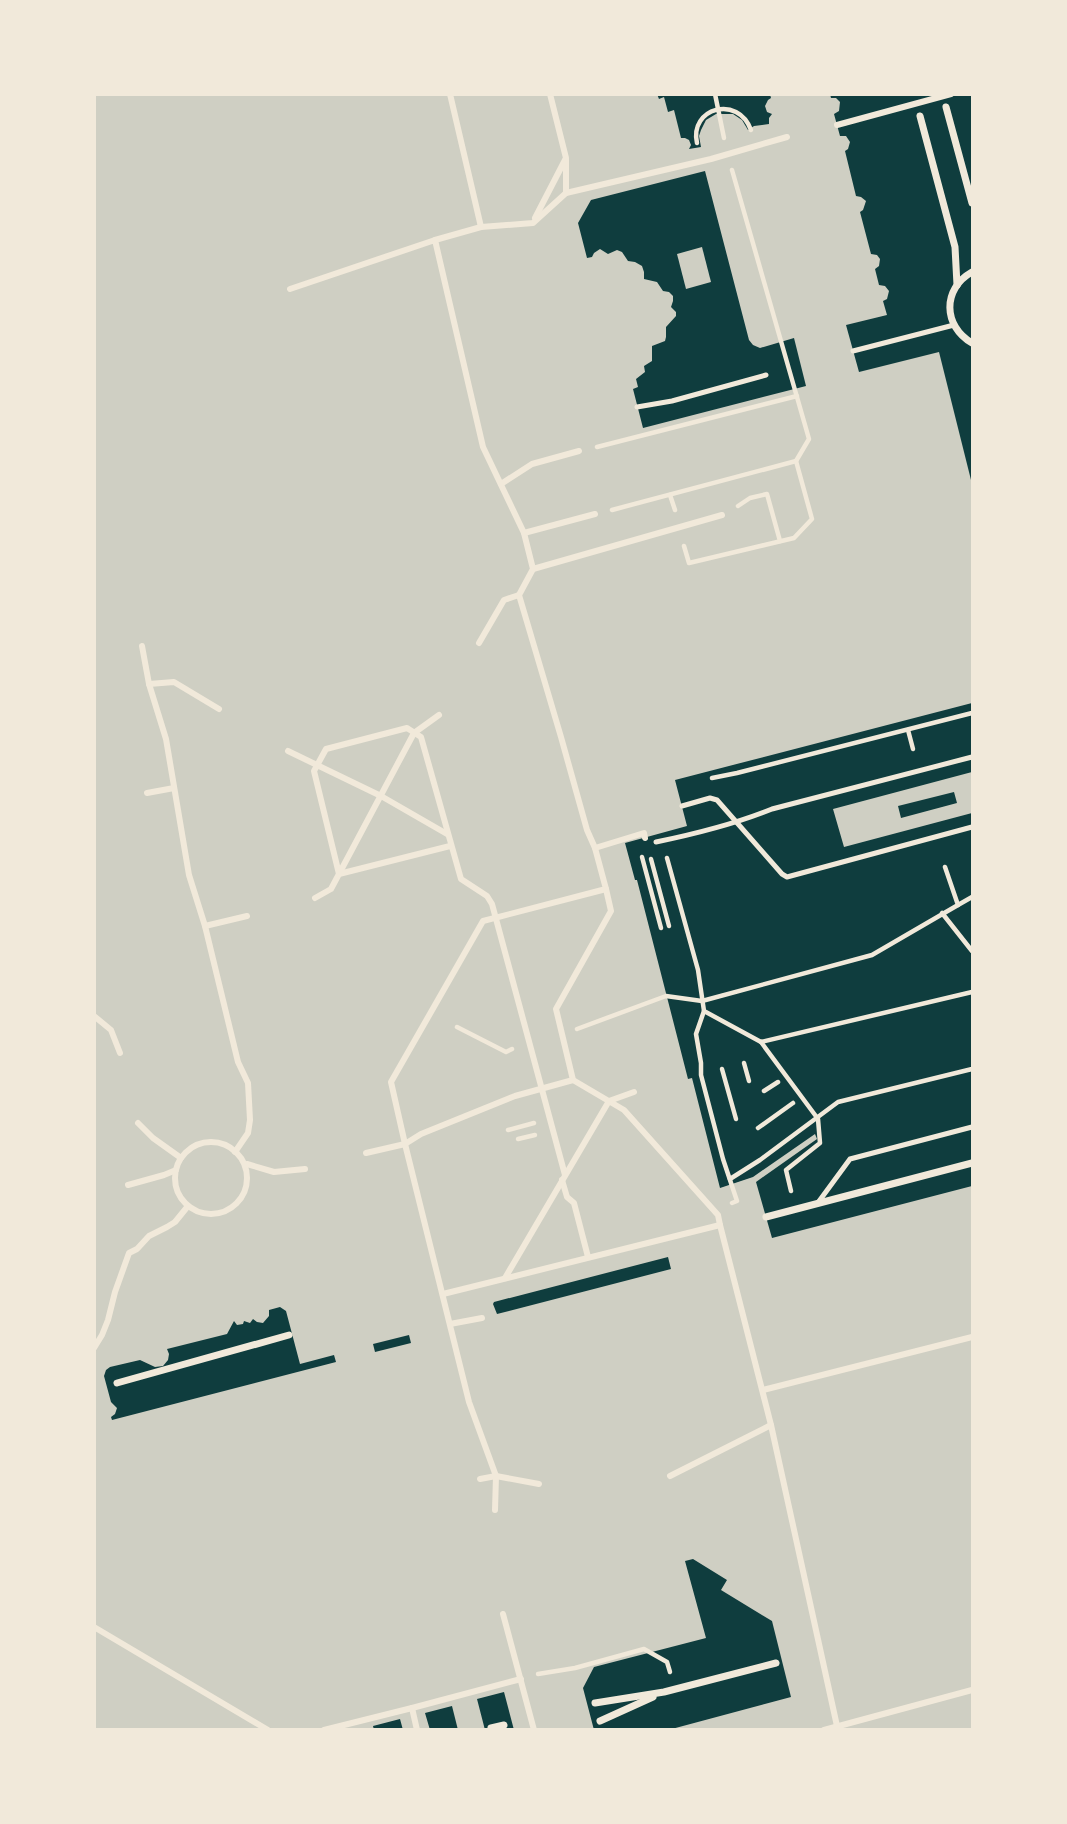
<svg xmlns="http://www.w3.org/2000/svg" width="1067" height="1824" font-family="Quicksand,sans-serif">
<rect width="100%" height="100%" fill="#0f3d3e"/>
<g fill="#cfcfc3" fill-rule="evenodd">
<path d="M94,94h563l2,5 5,-2 4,15 6,-2 7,28h4l4,2 2,5 -2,4 12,-2 -2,-11 2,-6 5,-10 10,-6h17l9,6 6,10 6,-4 15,-2v-6l3,-4 -5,-2 -2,-6 3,-6 3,-2 -1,-4h60l1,4h5l4,4 -1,9 -5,3 6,22h6l4,6 -2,7 -3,2 11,45 5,1 5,4 -3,9 -3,2 11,42 6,1 3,4 -1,7 -4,3 4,16 6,1 4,5 -2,8 -4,2 4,14 -41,10 13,47 80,-20 33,132v219l-297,77 12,46 -62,17 10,37h2l51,199 4,-1 28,110 33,-11 62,-43 2,5 -61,43 16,56 200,-52v544h-304l123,-33 -19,-76 -51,-31 6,-10 -34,-21 -8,2 21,77 -112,29 -11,21 11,42h-80l-10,-38 -27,7 8,31h-27l-6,-24 -27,7 5,17h-27l-3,-11 -27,7 1,4h-280zM705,171l44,169 4,5 7,3 34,-10 12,48 -163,42 -10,-39 5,-2 -2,-8 9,-7 -1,-6 8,-5v-15l13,-5 1,-4v-10l10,-11v-4l-5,-5 2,-6v-5l-4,-4 -6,-1 -6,-9 -13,-3v-7l-2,-6 -7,-4 -7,-1 -6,-9 -5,-2 -9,4 -8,-5 -6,4 -2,4 -5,1 -9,-35 13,-23zM668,1257l3,12 -174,45 -4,-10 1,-2zM280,1307l6,4 14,53 34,-9 2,7 -224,58 -1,-3 4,-3 2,-6 -6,-6 -7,-26 2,-6 4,-3 30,-7 15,7 8,-1 5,-6 1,-6 -2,-5 60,-15 7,-13 3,4 6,-1 1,-3 6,2 3,-4 4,3 6,1 6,-7v-6zM409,1335l2,8 -36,9 -2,-8z"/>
<polygon points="702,247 711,282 686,289 677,254"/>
<path d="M972,772v41l-128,34 -11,-38zM954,792l3,11 -56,15 -3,-12z"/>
</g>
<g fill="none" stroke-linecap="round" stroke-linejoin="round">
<g stroke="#f1e9da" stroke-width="4.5">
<polyline points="715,94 724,138"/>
<path d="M697,143c-8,-35 41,-49 54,-13"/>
<polyline points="597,447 797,396"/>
<polyline points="670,495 675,510"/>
<polyline points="738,506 750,498 767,494 780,541"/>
<polyline points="612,510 796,461 809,439 732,170"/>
<polyline points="684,546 689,563 794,538 812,519 796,461"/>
<polyline points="908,730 913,749"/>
<polyline points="712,778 737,773 972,713"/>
<polyline points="642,857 661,928"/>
<polyline points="667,858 698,970 704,1011 761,1042 972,992"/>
<polyline points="651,859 669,926"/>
<polyline points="958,905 972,897"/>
<polyline points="942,913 972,951"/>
<polyline points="704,1011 696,1034 701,1063 701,1075 723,1159 737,1201 732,1203"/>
<polyline points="457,1027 506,1052 512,1049"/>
<polyline points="577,1029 666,996 702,1001 872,955 958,905 945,867"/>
<polyline points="761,1042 818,1119 820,1143 786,1170 791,1191"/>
<polyline points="744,1063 749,1081"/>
<polyline points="722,1069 736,1119"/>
<polyline points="764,1091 778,1082"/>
<polyline points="758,1128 793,1103"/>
<polyline points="508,1130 534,1123"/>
<polyline points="518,1139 535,1135"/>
<polyline points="730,1179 760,1160 838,1102 972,1069"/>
<polyline points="538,1674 575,1668 644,1649 667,1662 670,1672"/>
</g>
<g stroke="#f1e9da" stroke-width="5">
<polyline points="853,351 954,325"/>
<polyline points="637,407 672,401 766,375"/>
<polyline points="682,806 710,798 717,800 782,874 787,877 972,827"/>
<path d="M656,842c39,-8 79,-18 116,-33l200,-52"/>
<polyline points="817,1204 850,1159 972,1127"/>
</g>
<g stroke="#f1e9da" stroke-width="6">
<polyline points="450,94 481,227"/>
<polyline points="837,125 951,94"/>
<polyline points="566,193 566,160"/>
<polyline points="535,218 566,158 550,94"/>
<polyline points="435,240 481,227 533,223 566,193 711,159 787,137"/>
<polyline points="290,289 435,240 483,447 524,533 533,569 519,595 561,737 587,830 595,848 606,889 483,921 391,1082 405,1144 469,1402 496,1476 495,1510"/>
<polyline points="501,484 532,464 579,451"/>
<polyline points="524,533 595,514"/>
<polyline points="533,569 722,515"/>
<polyline points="479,643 504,600 519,595"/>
<polyline points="142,646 149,684 166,739 189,875 205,926 238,1062 248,1083 250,1120 248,1133 235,1152"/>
<polyline points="149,684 174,682 219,709"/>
<polyline points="288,751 381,796 447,834"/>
<polyline points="147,793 174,788"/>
<polyline points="450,846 339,874 314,771 326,749 407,728 421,737 461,879 487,896 492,904 565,1175"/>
<polyline points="595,848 644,833 645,838"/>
<polyline points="606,889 611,911 556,1009 573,1080 624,1110 718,1215 720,1225"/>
<polyline points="315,898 331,889 414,733 439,715"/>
<polyline points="205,926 247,916"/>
<polyline points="94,1016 111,1030 120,1053"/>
<polyline points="138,1123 153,1138 181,1158"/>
<circle cx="211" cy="1178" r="36"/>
<polyline points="366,1153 405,1144 421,1134 515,1096 573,1080"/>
<polyline points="245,1165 247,1164 274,1172 305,1169"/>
<polyline points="562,1180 567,1197 574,1203 588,1257"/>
<polyline points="128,1185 164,1175 176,1170"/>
<polyline points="505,1278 609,1101 634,1092"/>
<polyline points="443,1294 720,1225 771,1425 837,1726"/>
<polyline points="450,1324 482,1318"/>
<polyline points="94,1348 102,1335 108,1320 115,1292 129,1253 137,1249 149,1236 167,1227 175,1222 188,1206"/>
<polyline points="763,1390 972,1337"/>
<polyline points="670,1476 771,1425"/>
<polyline points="480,1479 496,1476 539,1484"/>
<polyline points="503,1614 534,1730"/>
<polyline points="94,1627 268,1730"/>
<polyline points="412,1708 521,1679"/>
<polyline points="324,1730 412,1708 417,1730"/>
<polyline points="824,1730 972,1690"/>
</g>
<g stroke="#f1e9da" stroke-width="7">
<polyline points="946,107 972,203"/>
<polyline points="920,116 955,247 957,285"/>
<path d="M972,272c-30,17 -29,54 0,71"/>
<polyline points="766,1217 972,1163"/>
<polyline points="117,1383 289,1335"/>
<polyline points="595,1703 664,1692 776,1663"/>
<polyline points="600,1721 653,1697"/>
<polyline points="491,1728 504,1725"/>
</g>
</g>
<rect width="1067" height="1824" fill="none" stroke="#f1e9da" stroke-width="192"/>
</svg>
